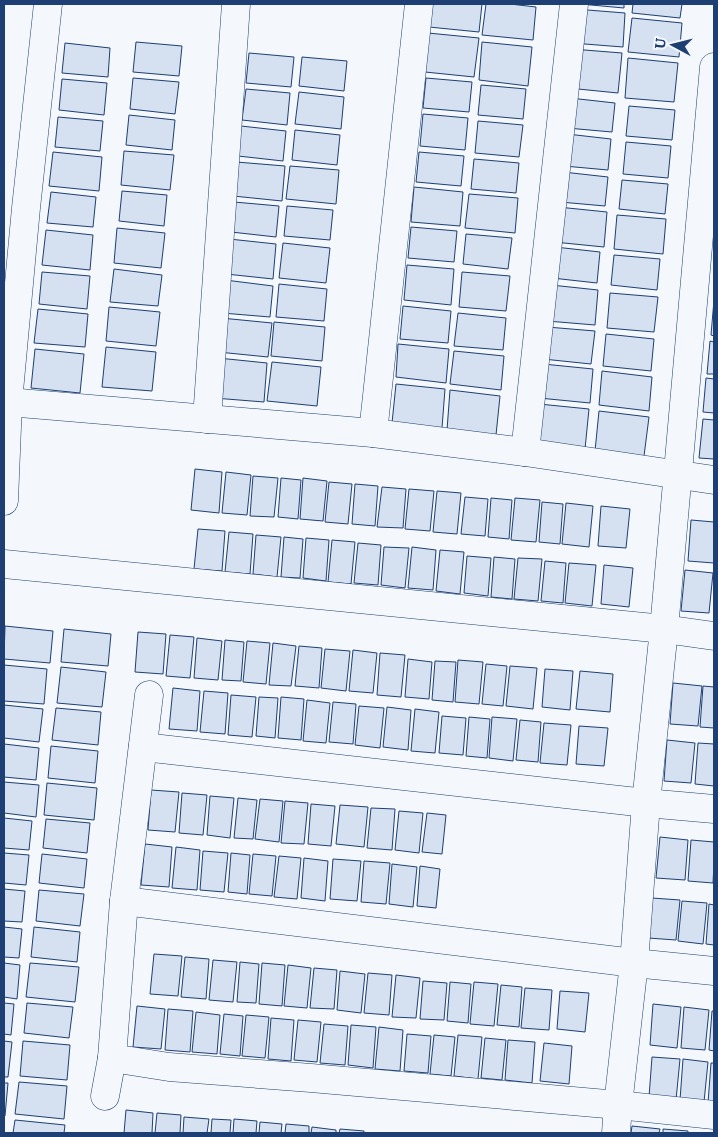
<svg xmlns="http://www.w3.org/2000/svg" width="718" height="1137" font-family="Literata,serif">
<rect width="100%" height="100%" fill="#f4f7fb"/>
<g fill="#d5e0f0" stroke="#1d3f73">
<polygon points="431,4 482,4 479,32 429,27"/>
<polygon points="486,4 510,4 536,7 533,40 482,35"/>
<polygon points="580,4 624,4 624,8"/>
<polygon points="633,4 682,4 680,18 632,13"/>
<polygon points="575,9 625,13 623,47 572,43"/>
<polygon points="632,18 682,23 679,57 628,52"/>
<polygon points="428,33 479,38 474,77 425,72"/>
<polygon points="136,42 182,46 179,76 133,72"/>
<polygon points="482,42 532,47 528,86 479,80"/>
<polygon points="65,43 110,48 108,77 62,73"/>
<polygon points="572,49 622,53 618,93 568,88"/>
<polygon points="249,53 294,57 291,87 246,83"/>
<polygon points="302,57 347,61 344,91 299,86"/>
<polygon points="628,58 678,63 674,102 625,98"/>
<polygon points="133,78 179,82 175,114 130,109"/>
<polygon points="426,78 472,82 469,112 423,108"/>
<polygon points="62,79 107,83 104,115 59,110"/>
<polygon points="481,85 526,89 523,119 478,115"/>
<polygon points="246,89 290,93 287,125 242,120"/>
<polygon points="299,92 344,97 341,129 295,124"/>
<polygon points="570,98 615,103 612,132 567,128"/>
<polygon points="629,106 675,110 672,140 626,136"/>
<polygon points="423,114 468,118 465,150 420,146"/>
<polygon points="129,115 175,120 172,150 126,145"/>
<polygon points="58,117 103,121 100,151 55,147"/>
<polygon points="478,121 523,125 519,157 475,153"/>
<polygon points="241,126 286,131 283,161 238,156"/>
<polygon points="295,130 340,135 337,165 292,160"/>
<polygon points="567,134 611,139 608,170 564,166"/>
<polygon points="626,142 671,146 668,178 623,174"/>
<polygon points="124,151 174,155 170,190 121,185"/>
<polygon points="53,152 102,157 99,191 49,186"/>
<polygon points="419,152 464,156 461,186 416,182"/>
<polygon points="474,159 519,163 516,193 471,189"/>
<polygon points="236,162 285,166 282,201 233,196"/>
<polygon points="290,166 339,170 336,204 286,199"/>
<polygon points="563,172 608,177 605,206 560,202"/>
<polygon points="622,180 668,184 665,214 619,209"/>
<polygon points="414,187 463,192 460,226 411,222"/>
<polygon points="122,191 167,195 164,226 119,221"/>
<polygon points="51,192 96,197 93,227 47,223"/>
<polygon points="469,194 518,198 515,233 465,228"/>
<polygon points="234,202 279,206 276,237 231,232"/>
<polygon points="287,206 333,210 330,240 284,236"/>
<polygon points="558,207 607,212 604,247 554,242"/>
<polygon points="617,215 666,219 663,254 614,249"/>
<polygon points="411,227 457,231 454,262 408,258"/>
<polygon points="117,228 165,233 161,268 114,263"/>
<polygon points="46,230 93,235 90,270 42,265"/>
<polygon points="466,234 512,238 508,269 463,264"/>
<polygon points="229,239 276,244 273,279 226,274"/>
<polygon points="283,243 330,248 326,283 279,278"/>
<polygon points="555,247 600,252 597,283 552,278"/>
<polygon points="614,255 660,259 657,290 611,285"/>
<polygon points="407,265 454,269 451,305 404,300"/>
<polygon points="114,269 162,275 158,306 110,302"/>
<polygon points="42,272 90,276 87,309 39,304"/>
<polygon points="462,272 510,276 506,311 459,307"/>
<polygon points="225,280 273,286 270,317 222,313"/>
<polygon points="279,284 327,289 324,321 276,317"/>
<polygon points="551,285 598,290 595,325 547,321"/>
<polygon points="610,293 658,297 654,332 607,328"/>
<polygon points="714,300 714,336 711,335"/>
<polygon points="403,306 451,311 448,343 400,339"/>
<polygon points="109,307 160,312 156,346 106,341"/>
<polygon points="38,309 88,314 85,347 34,343"/>
<polygon points="458,313 506,318 503,350 454,346"/>
<polygon points="221,318 272,323 268,357 218,352"/>
<polygon points="274,322 325,327 322,361 271,356"/>
<polygon points="547,327 595,331 591,364 543,359"/>
<polygon points="606,334 654,339 651,371 603,366"/>
<polygon points="710,341 714,342 714,374 707,374"/>
<polygon points="398,344 449,349 446,383 396,377"/>
<polygon points="106,347 156,352 152,391 102,387"/>
<polygon points="35,349 84,354 80,393 31,388"/>
<polygon points="454,351 504,356 501,390 450,384"/>
<polygon points="218,358 267,363 264,402 214,398"/>
<polygon points="272,362 321,367 317,406 267,401"/>
<polygon points="543,364 593,369 590,403 539,398"/>
<polygon points="602,371 652,377 649,411 599,405"/>
<polygon points="706,378 714,379 714,413 703,412"/>
<polygon points="396,384 445,389 442,428 392,423"/>
<polygon points="450,390 500,396 496,435 447,430"/>
<polygon points="539,404 589,409 585,449 536,443"/>
<polygon points="599,411 649,417 644,456 595,451"/>
<polygon points="703,419 714,420 714,459 699,458"/>
<polygon points="195,469 222,472 219,513 191,510"/>
<polygon points="226,472 251,475 247,515 222,513"/>
<polygon points="253,476 278,478 274,517 250,516"/>
<polygon points="281,478 301,480 298,519 278,517"/>
<polygon points="303,478 327,481 323,521 300,519"/>
<polygon points="329,482 352,484 348,524 325,522"/>
<polygon points="355,484 378,486 375,526 352,524"/>
<polygon points="382,487 406,489 403,528 377,527"/>
<polygon points="409,489 434,491 430,531 405,529"/>
<polygon points="437,491 461,493 457,534 433,532"/>
<polygon points="465,497 488,499 485,536 461,534"/>
<polygon points="491,498 512,500 509,539 488,537"/>
<polygon points="515,498 540,500 536,542 511,540"/>
<polygon points="542,502 563,504 560,544 539,542"/>
<polygon points="566,503 593,506 589,547 562,544"/>
<polygon points="601,506 630,509 626,548 598,546"/>
<polygon points="691,520 714,522 714,563 688,561"/>
<polygon points="198,529 225,531 222,571 194,569"/>
<polygon points="229,532 253,534 250,574 225,572"/>
<polygon points="256,535 281,537 277,577 253,574"/>
<polygon points="284,537 303,539 300,578 281,577"/>
<polygon points="306,538 329,540 326,581 303,578"/>
<polygon points="332,540 355,542 351,584 328,582"/>
<polygon points="358,543 381,545 378,585 354,583"/>
<polygon points="384,547 409,548 405,588 381,585"/>
<polygon points="412,547 436,550 433,590 408,588"/>
<polygon points="440,550 464,552 460,594 436,591"/>
<polygon points="467,556 491,558 488,596 464,593"/>
<polygon points="494,557 515,559 512,599 491,597"/>
<polygon points="518,558 542,559 538,601 514,599"/>
<polygon points="545,561 566,563 563,603 541,601"/>
<polygon points="569,563 596,565 592,606 565,603"/>
<polygon points="604,565 633,568 629,607 601,604"/>
<polygon points="685,570 713,573 709,613 681,611"/>
<polygon points="5,626 53,631 50,663 4,659"/>
<polygon points="64,629 111,634 108,666 61,662"/>
<polygon points="138,632 166,634 163,674 135,672"/>
<polygon points="170,635 194,637 190,678 166,676"/>
<polygon points="197,638 222,641 218,680 194,678"/>
<polygon points="225,640 244,642 241,681 222,680"/>
<polygon points="247,641 270,643 266,684 243,682"/>
<polygon points="273,643 296,646 291,686 269,685"/>
<polygon points="299,646 322,648 319,688 295,686"/>
<polygon points="325,649 350,651 346,691 321,688"/>
<polygon points="353,650 377,653 373,693 349,691"/>
<polygon points="380,653 405,655 401,697 377,695"/>
<polygon points="408,659 432,662 429,699 405,697"/>
<polygon points="458,660 483,662 479,704 455,702"/>
<polygon points="435,661 456,662 453,702 432,700"/>
<polygon points="486,664 507,666 503,706 482,704"/>
<polygon points="4,665 47,669 44,704 4,701"/>
<polygon points="510,666 537,668 533,709 506,706"/>
<polygon points="61,667 106,672 102,707 57,703"/>
<polygon points="545,669 573,671 570,710 542,707"/>
<polygon points="580,671 613,674 610,712 576,709"/>
<polygon points="673,683 702,686 698,726 670,724"/>
<polygon points="703,686 714,687 714,728 700,727"/>
<polygon points="173,688 200,691 197,731 169,729"/>
<polygon points="204,691 228,693 225,734 200,732"/>
<polygon points="231,695 256,697 252,737 228,735"/>
<polygon points="259,697 278,698 275,738 256,736"/>
<polygon points="281,697 304,699 301,740 278,738"/>
<polygon points="307,700 330,703 326,743 303,741"/>
<polygon points="333,702 356,704 353,744 329,742"/>
<polygon points="4,705 43,709 39,742 4,738"/>
<polygon points="359,706 384,708 380,748 355,745"/>
<polygon points="387,707 411,710 408,750 383,747"/>
<polygon points="56,708 101,712 98,745 52,740"/>
<polygon points="415,709 439,712 435,753 411,751"/>
<polygon points="442,716 466,718 463,755 439,753"/>
<polygon points="469,717 490,719 487,758 466,756"/>
<polygon points="492,717 517,719 513,761 489,758"/>
<polygon points="520,720 541,722 538,762 516,760"/>
<polygon points="544,723 571,725 567,765 540,763"/>
<polygon points="579,726 608,728 604,766 576,764"/>
<polygon points="667,740 695,743 691,783 664,781"/>
<polygon points="698,743 714,744 714,786 695,784"/>
<polygon points="4,744 39,748 36,780 4,777"/>
<polygon points="51,746 98,751 95,783 48,778"/>
<polygon points="4,782 39,785 36,817 4,813"/>
<polygon points="47,783 97,788 94,820 44,815"/>
<polygon points="151,790 179,792 175,832 148,830"/>
<polygon points="182,793 207,795 203,835 179,833"/>
<polygon points="210,796 234,798 230,838 207,835"/>
<polygon points="238,798 257,800 253,839 234,838"/>
<polygon points="260,799 283,801 279,842 255,839"/>
<polygon points="285,801 308,803 304,844 281,843"/>
<polygon points="311,804 335,806 331,846 308,844"/>
<polygon points="340,805 368,807 364,847 336,844"/>
<polygon points="371,808 395,809 392,850 367,848"/>
<polygon points="399,811 423,813 419,853 395,850"/>
<polygon points="427,813 446,815 442,854 422,852"/>
<polygon points="4,818 32,821 29,850 4,848"/>
<polygon points="46,819 90,823 87,853 43,848"/>
<polygon points="660,837 688,840 685,880 656,878"/>
<polygon points="691,840 714,842 714,864 713,883 688,881"/>
<polygon points="145,844 172,847 169,887 141,885"/>
<polygon points="176,847 200,850 197,890 172,888"/>
<polygon points="203,851 228,853 224,892 200,890"/>
<polygon points="4,853 29,855 26,885 4,883"/>
<polygon points="231,853 250,855 247,894 228,892"/>
<polygon points="42,854 87,859 84,888 39,883"/>
<polygon points="253,854 276,856 272,896 249,894"/>
<polygon points="279,856 301,858 297,899 274,897"/>
<polygon points="304,858 328,861 325,901 301,898"/>
<polygon points="333,859 361,861 357,901 330,899"/>
<polygon points="364,861 390,863 386,904 361,902"/>
<polygon points="392,864 417,867 413,907 389,904"/>
<polygon points="420,866 440,869 436,908 417,906"/>
<polygon points="4,889 25,891 22,922 4,921"/>
<polygon points="39,890 84,894 80,926 36,921"/>
<polygon points="652,898 680,900 676,940 648,938"/>
<polygon points="682,901 707,903 703,944 678,941"/>
<polygon points="709,904 714,905 714,945 706,944"/>
<polygon points="4,927 22,929 19,958 4,957"/>
<polygon points="34,927 80,932 77,962 31,957"/>
<polygon points="154,954 182,956 178,996 150,994"/>
<polygon points="185,957 209,959 206,999 181,997"/>
<polygon points="213,960 237,962 233,1002 209,1000"/>
<polygon points="240,962 259,964 256,1003 237,1002"/>
<polygon points="4,963 20,965 17,999 4,997"/>
<polygon points="30,963 79,967 75,1002 26,997"/>
<polygon points="262,963 285,965 282,1006 259,1004"/>
<polygon points="288,965 311,968 307,1008 284,1006"/>
<polygon points="314,968 337,970 334,1009 310,1008"/>
<polygon points="340,971 365,974 361,1013 337,1010"/>
<polygon points="368,973 392,975 389,1015 364,1013"/>
<polygon points="396,975 420,978 416,1018 392,1017"/>
<polygon points="423,981 447,983 444,1020 420,1019"/>
<polygon points="450,982 471,984 468,1023 447,1021"/>
<polygon points="474,982 498,984 494,1026 470,1024"/>
<polygon points="501,985 522,987 519,1027 497,1025"/>
<polygon points="525,988 552,990 549,1030 521,1028"/>
<polygon points="560,991 589,993 585,1032 557,1029"/>
<polygon points="4,1003 14,1004 11,1035 4,1034"/>
<polygon points="27,1003 73,1007 69,1038 24,1033"/>
<polygon points="653,1004 681,1007 677,1048 650,1045"/>
<polygon points="137,1006 165,1009 161,1049 133,1047"/>
<polygon points="684,1007 709,1010 705,1050 681,1048"/>
<polygon points="168,1009 193,1011 190,1052 165,1050"/>
<polygon points="712,1011 714,1011 714,1051 709,1050"/>
<polygon points="196,1012 220,1015 217,1054 192,1052"/>
<polygon points="224,1014 243,1016 240,1056 220,1054"/>
<polygon points="246,1015 269,1017 265,1058 242,1056"/>
<polygon points="271,1018 294,1020 291,1061 268,1059"/>
<polygon points="298,1020 321,1022 317,1062 294,1060"/>
<polygon points="324,1024 348,1026 345,1065 320,1063"/>
<polygon points="351,1025 376,1027 373,1068 348,1065"/>
<polygon points="379,1027 403,1030 400,1071 375,1069"/>
<polygon points="407,1034 431,1036 428,1073 404,1071"/>
<polygon points="434,1035 455,1037 451,1076 430,1074"/>
<polygon points="458,1035 482,1037 478,1079 454,1076"/>
<polygon points="485,1038 506,1040 502,1080 481,1078"/>
<polygon points="508,1040 535,1042 532,1083 505,1080"/>
<polygon points="4,1041 12,1042 8,1077 4,1077"/>
<polygon points="23,1041 70,1045 67,1080 20,1076"/>
<polygon points="544,1043 572,1046 569,1084 540,1081"/>
<polygon points="652,1057 680,1059 676,1100 649,1097"/>
<polygon points="683,1059 708,1062 704,1102 680,1100"/>
<polygon points="711,1063 714,1063 714,1103 708,1103"/>
<polygon points="19,1082 67,1086 64,1119 15,1114"/>
<polygon points="4,1083 8,1083 5,1116 4,1116"/>
<polygon points="126,1110 153,1113 152,1133 124,1133"/>
<polygon points="157,1113 181,1115 180,1133 155,1133"/>
<polygon points="184,1117 209,1119 207,1133 183,1133"/>
<polygon points="212,1119 231,1120 230,1133 211,1133"/>
<polygon points="234,1119 257,1121 256,1133 233,1133"/>
<polygon points="15,1120 65,1125 64,1133 13,1133"/>
<polygon points="260,1122 282,1124 281,1133 259,1133"/>
<polygon points="286,1124 309,1126 309,1133 285,1133"/>
<polygon points="632,1126 660,1129 659,1133 631,1133"/>
<polygon points="312,1127 336,1130 336,1133 311,1133"/>
<polygon points="340,1129 364,1131 364,1133 339,1133"/>
<polygon points="663,1129 688,1131 688,1133 663,1133"/>
</g>
<g fill="none" stroke-linecap="round" stroke-linejoin="round">
<defs>
<g id="minor">
<polyline points="8,402 373,433 525,452 714,480"/>
<polyline points="207,419 236,4"/>
<polyline points="373,433 419,4"/>
<polyline points="525,452 574,4"/>
<polyline points="4,501 8,402 26,208 48,4"/>
<polyline points="4,564 664,629 714,636"/>
<polyline points="149,695 124,901 112,1058 169,1067 311,1078 618,1105 714,1115"/>
<polyline points="143,747 646,803 714,809"/>
<polyline points="124,901 634,963 714,971"/>
<polyline points="105,1096 112,1058"/>
<polyline points="616,1133 618,1105 634,963 646,803 664,629 714,67"/>
</g>
</defs>
<use href="#minor" stroke="#1d3f73" stroke-width="29"/>
<use href="#minor" stroke="#f4f7fb" stroke-width="28"/>
</g>
<rect width="718" height="1137" fill="none" stroke="#1d3f73" stroke-width="10"/>
<g transform="translate(673 45) rotate(277)" stroke="#f4f7fb" stroke-width="4" paint-order="stroke">
<path d="M0-4L9 19L0 12L-9 19Z" fill="#1d3f73"/>
<text y="-8" font-size="14" font-weight="bold" text-anchor="middle" fill="#1d3f73">U</text>
</g>
</svg>
